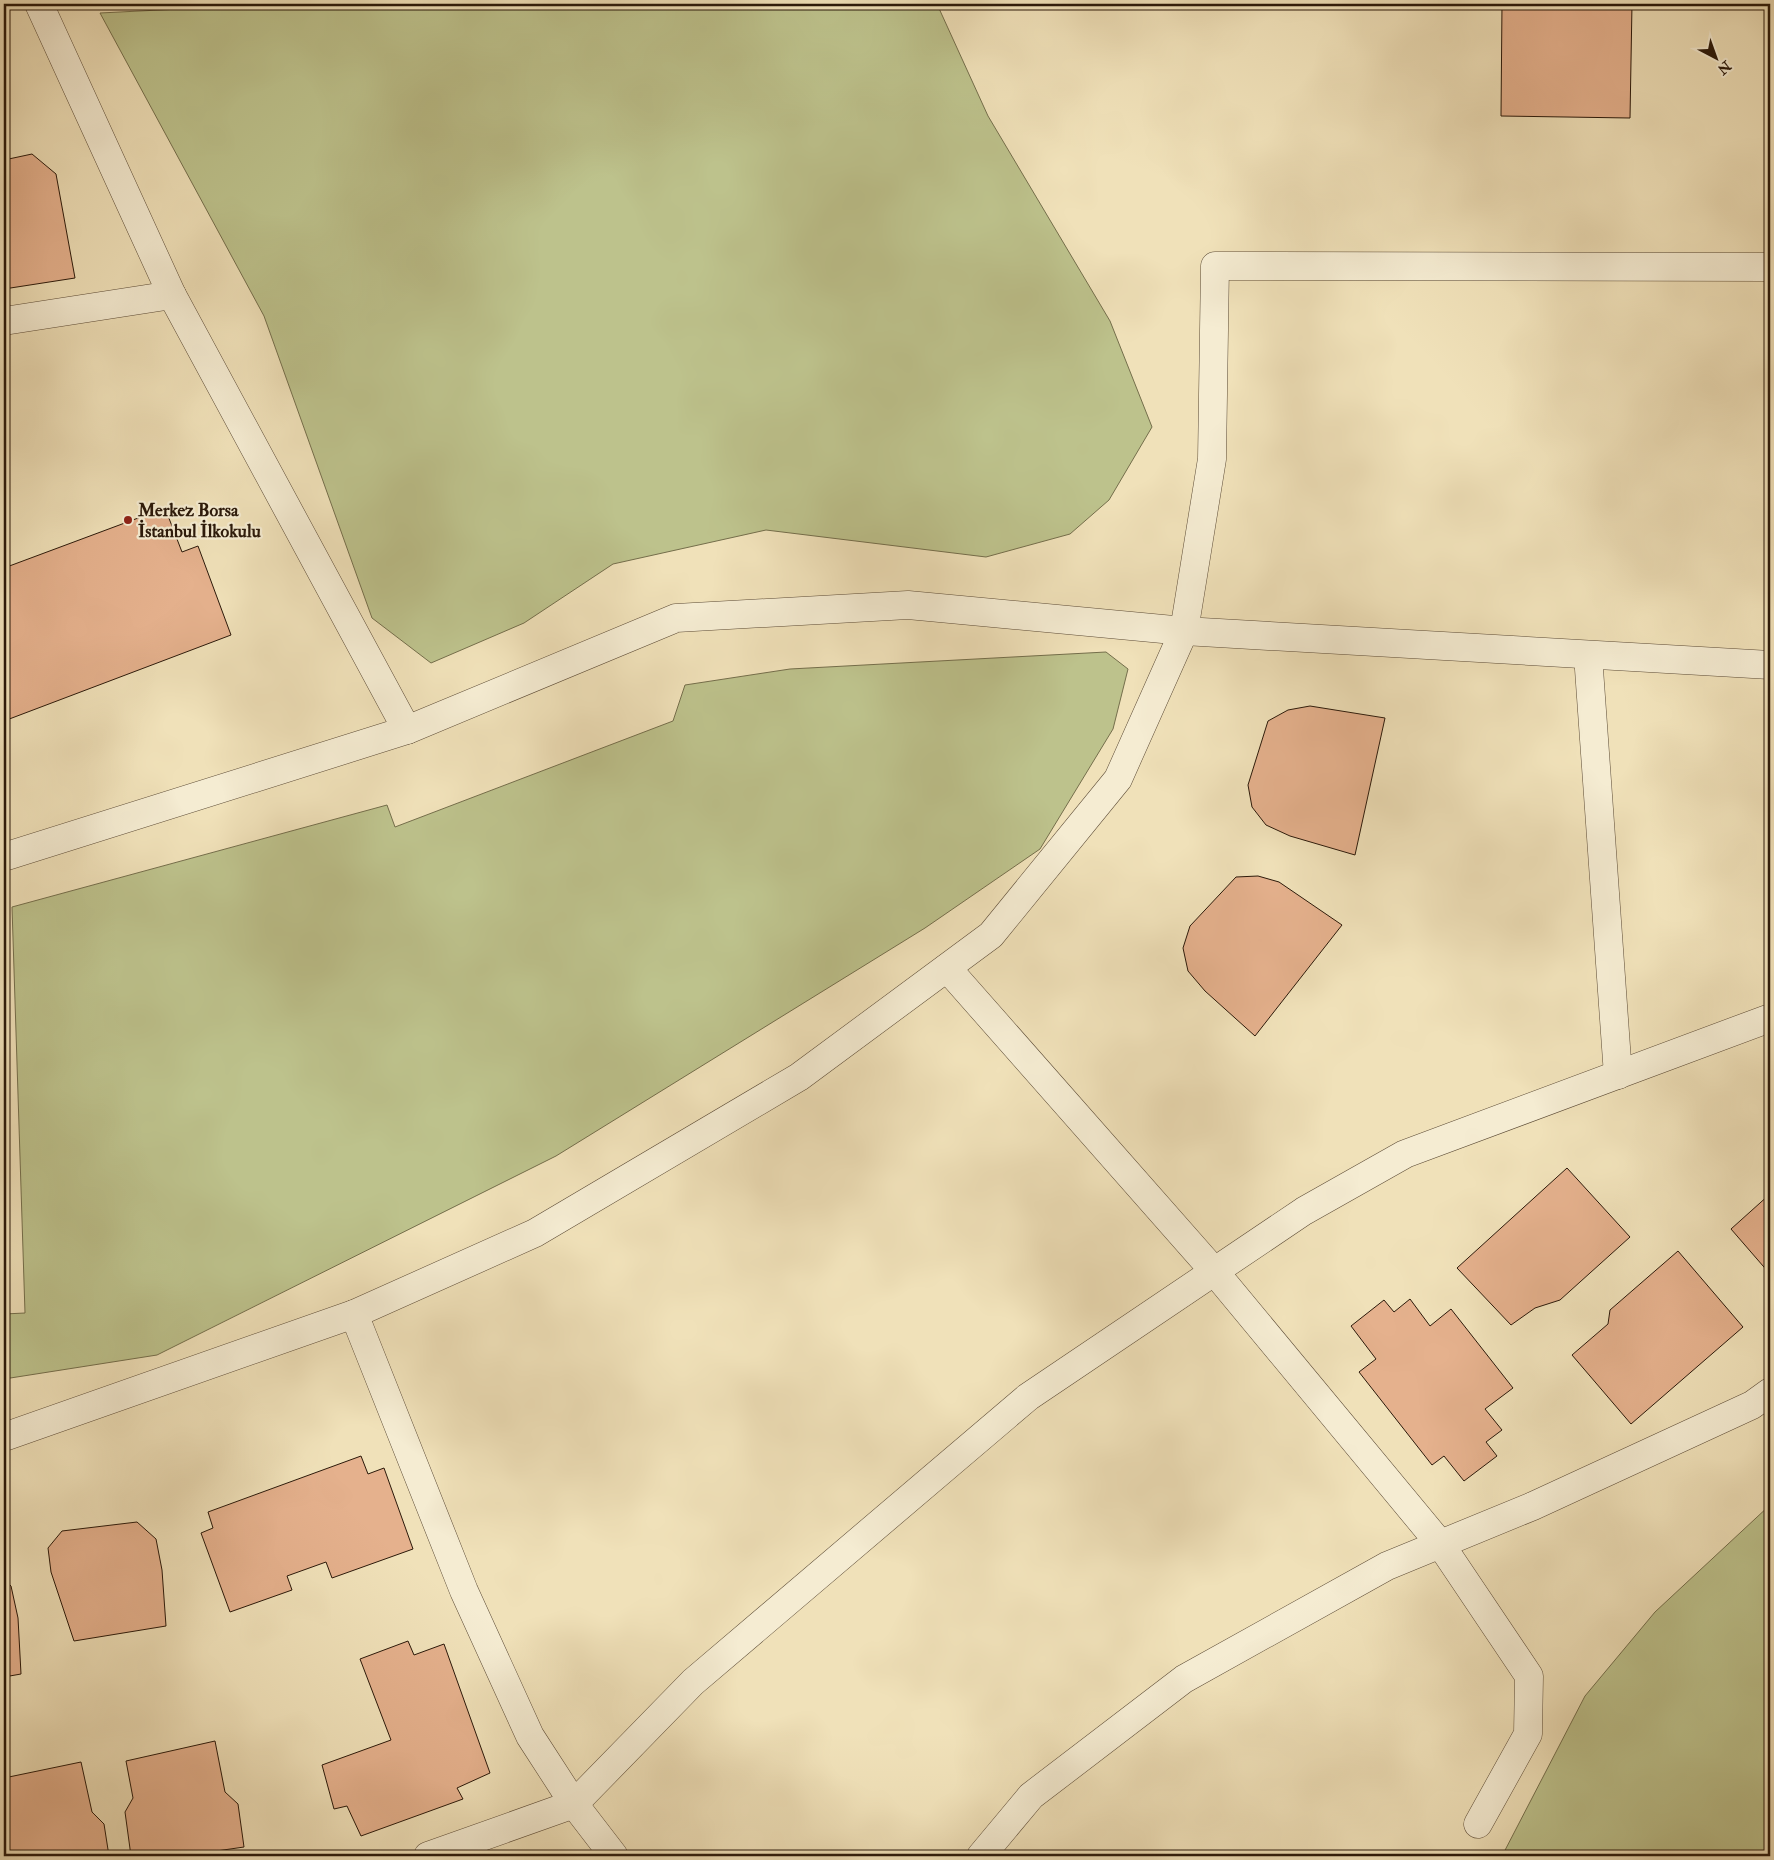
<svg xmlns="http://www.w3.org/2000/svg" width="1774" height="1860" font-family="'IM FELL Double Pica',serif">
<rect width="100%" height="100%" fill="#f0e1b9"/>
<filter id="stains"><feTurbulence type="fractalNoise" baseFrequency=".004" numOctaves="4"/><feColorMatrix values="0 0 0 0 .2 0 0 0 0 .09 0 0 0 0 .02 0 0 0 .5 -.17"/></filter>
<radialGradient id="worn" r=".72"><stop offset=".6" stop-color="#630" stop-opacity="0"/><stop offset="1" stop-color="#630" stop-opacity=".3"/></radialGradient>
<g fill="#bdc28c" stroke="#746e4b">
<polygon points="279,4 937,4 988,116 1110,321 1152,427 1109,500 1070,534 986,557 766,530 613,564 524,623 431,663 372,618 264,316 100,13"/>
<polygon points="1106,652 1128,669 1113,729 1040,849 925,928 556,1156 157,1355 4,1379 4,1314 25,1313 12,907 387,805 395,827 673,721 685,685 790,669"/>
<polygon points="1770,1505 1770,1856 1502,1856 1585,1696 1655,1612"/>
</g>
<g fill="#e5b18d" stroke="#2b190a">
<polygon points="1502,4 1632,4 1630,118 1501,116"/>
<polygon points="32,154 56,174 75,278 4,289 4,160"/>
<polygon points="165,508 182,552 198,546 231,635 4,721 4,568"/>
<polygon points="1310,706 1385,718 1355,855 1290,836 1266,825 1252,807 1248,785 1268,721 1288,710"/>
<polygon points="1258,876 1279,882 1342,925 1255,1036 1205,991 1188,971 1183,948 1190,926 1236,877"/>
<polygon points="1567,1168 1630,1237 1560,1300 1535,1308 1511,1325 1457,1268"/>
<polygon points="1770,1194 1770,1274 1731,1229"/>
<polygon points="1678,1251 1743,1327 1631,1424 1572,1355 1608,1324 1610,1310"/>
<polygon points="1410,1299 1430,1326 1451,1309 1513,1388 1485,1409 1502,1430 1486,1442 1497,1456 1464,1481 1444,1456 1432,1465 1359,1372 1376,1359 1351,1326 1384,1300 1394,1312"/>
<polygon points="361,1456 368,1474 384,1468 413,1549 332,1578 326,1562 287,1576 292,1590 230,1612 201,1533 213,1528 208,1512"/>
<polygon points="137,1522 156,1539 162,1570 166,1626 74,1641 51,1572 48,1548 62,1531"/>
<polygon points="4,1579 11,1586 18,1618 21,1674 4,1677"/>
<polygon points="408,1641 414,1655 444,1644 490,1773 457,1788 463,1799 361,1836 347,1806 334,1809 322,1765 391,1740 360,1659"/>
<polygon points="215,1741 225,1792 238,1804 244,1847 182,1856 131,1856 125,1812 133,1798 126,1761"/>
<polygon points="81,1762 92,1812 104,1824 109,1856 4,1856 4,1778"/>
</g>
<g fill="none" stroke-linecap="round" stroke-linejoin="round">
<defs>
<g id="minor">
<polyline points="39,4 172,295 407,730"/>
<polyline points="4,321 172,295"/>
<polyline points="1588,655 1618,1075"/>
<polyline points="4,857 407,730 676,618 908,605 1184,631 1770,665"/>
<polyline points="947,968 1214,1271 1441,1545 1529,1676 1528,1734 1478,1824"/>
<polyline points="354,1314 464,1591 530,1736 574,1804 614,1856"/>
<polyline points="4,1437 354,1314 535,1233 799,1077 991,935 1118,779 1184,631 1212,459 1215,266 1770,267"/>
<polyline points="428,1856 574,1804 693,1682 1028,1397 1304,1211 1405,1154 1770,1018"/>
<polyline points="981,1856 1031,1796 1184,1679 1387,1566 1533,1506 1752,1405 1770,1392"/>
</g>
</defs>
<use href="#minor" stroke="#5c4b36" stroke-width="29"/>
<use href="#minor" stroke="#f5ecd2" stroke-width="28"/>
</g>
<circle fill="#8f2418" stroke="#f5ecd2" stroke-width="2" cx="128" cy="520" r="5"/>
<g text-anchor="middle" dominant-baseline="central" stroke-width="4.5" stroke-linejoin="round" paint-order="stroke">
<g font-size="18" font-weight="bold" fill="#2b190a" stroke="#f5ecd2" text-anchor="start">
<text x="138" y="510">Merkez Borsa<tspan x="138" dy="21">İstanbul İlkokulu</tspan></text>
</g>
</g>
<rect width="1774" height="1860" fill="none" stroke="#f0e1b9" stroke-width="20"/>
<rect x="5" y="5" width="1764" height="1850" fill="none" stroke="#2b190a" stroke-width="2.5"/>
<rect x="10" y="10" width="1754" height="1840" fill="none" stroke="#2b190a"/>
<g transform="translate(1716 58) rotate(139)" stroke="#f5ecd2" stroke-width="4" paint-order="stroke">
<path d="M0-4L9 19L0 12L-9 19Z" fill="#2b190a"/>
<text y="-8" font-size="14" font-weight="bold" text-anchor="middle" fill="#2b190a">N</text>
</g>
<rect width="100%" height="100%" filter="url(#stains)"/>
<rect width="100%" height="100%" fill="url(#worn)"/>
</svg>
